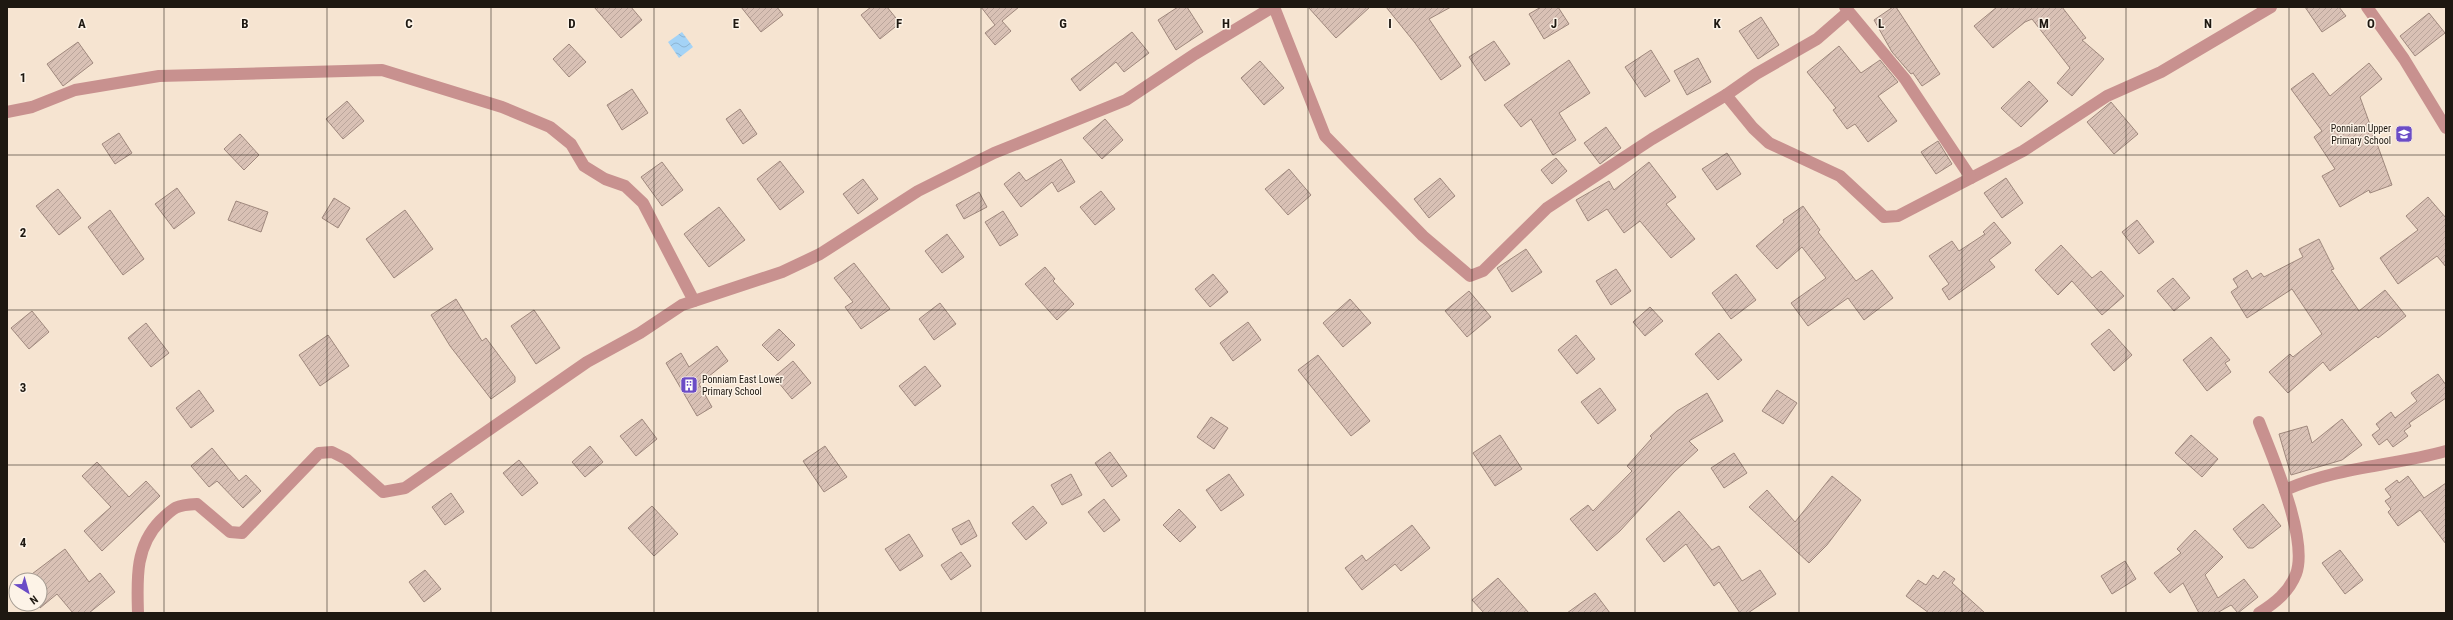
<svg xmlns="http://www.w3.org/2000/svg" width="2453" height="620" font-family="'Roboto Condensed',sans-serif">
<defs>
<pattern id="water-waves" width="16" height="10" patternUnits="userSpaceOnUse"><rect width="16" height="10" fill="#a4d3f6"/><path d="M0 5q4-4 8 0t8 0" fill="none" stroke="#8db4d2"/></pattern>
<pattern id="building-hatch" width="6" height="6" patternUnits="userSpaceOnUse"><rect width="6" height="6" fill="#d9c1b5"/><path d="M-1 1l2-2M0 6l6-6M5 7l2-2" fill="none" stroke="#baa59b"/></pattern>
</defs>
<rect width="100%" height="100%" fill="#f6e4d1"/>
<polygon fill="url(#water-waves)" points="682,32 693,47 679,58 668,42"/>
<g fill="url(#building-hatch)" stroke="#9f887d">
<polygon points="594,7 631,7 642,20 621,38"/>
<polygon points="741,7 777,7 783,15 761,32"/>
<polygon points="871,7 887,7 900,23 880,39 861,15"/>
<polygon points="981,7 1019,7 1002,21 1011,31 995,45 985,33 995,25"/>
<polygon points="1178,7 1187,7 1203,32 1176,50 1158,20"/>
<polygon points="1308,7 1370,7 1336,38"/>
<polygon points="1386,7 1451,7 1429,19 1461,66 1441,80 1415,43"/>
<polygon points="1541,7 1558,7 1569,24 1544,39 1529,14"/>
<polygon points="1893,7 1896,7 1940,74 1922,86 1913,73 1911,74 1892,52 1874,20"/>
<polygon points="1997,7 2062,7 2086,38 2082,40 2104,59 2072,96 2057,83 2070,68 2032,19 2025,22 1993,48 1974,26"/>
<polygon points="2305,7 2339,7 2346,16 2322,32"/>
<polygon points="2429,13 2445,33 2415,56 2400,36"/>
<polygon points="1761,17 1779,45 1758,59 1739,31"/>
<polygon points="1132,32 1149,53 1124,72 1116,62 1080,91 1071,79"/>
<polygon points="1494,41 1510,64 1485,81 1469,57"/>
<polygon points="78,42 93,63 63,86 47,64"/>
<polygon points="569,44 586,62 569,77 553,59"/>
<polygon points="1839,46 1861,73 1880,60 1898,82 1878,96 1897,121 1868,142 1855,124 1847,129 1833,110 1836,108 1807,72"/>
<polygon points="1651,50 1670,81 1645,97 1625,67"/>
<polygon points="1698,58 1711,82 1687,95 1674,71"/>
<polygon points="1569,60 1590,93 1559,113 1576,140 1553,155 1531,119 1521,127 1504,105"/>
<polygon points="1260,61 1284,88 1264,105 1241,78"/>
<polygon points="2369,63 2382,79 2360,97 2392,185 2370,193 2369,190 2340,207 2322,176 2335,169 2314,137 2322,131 2291,89 2313,73 2330,96"/>
<polygon points="2029,81 2048,101 2021,127 2001,108"/>
<polygon points="632,89 648,113 622,130 607,105"/>
<polygon points="347,101 364,121 343,139 326,119"/>
<polygon points="2111,102 2138,134 2114,154 2087,122"/>
<polygon points="740,109 757,134 743,144 726,119"/>
<polygon points="1105,119 1123,140 1102,159 1083,138"/>
<polygon points="1606,127 1621,148 1600,164 1584,143"/>
<polygon points="119,133 132,153 115,164 102,144"/>
<polygon points="240,134 259,155 244,170 224,149"/>
<polygon points="1938,141 1952,164 1936,174 1921,152"/>
<polygon points="1727,153 1741,174 1717,190 1702,169"/>
<polygon points="1556,158 1567,171 1552,184 1541,170"/>
<polygon points="1061,159 1075,182 1058,192 1052,182 1021,207 1004,184 1019,172 1026,181"/>
<polygon points="780,161 804,192 780,210 757,179"/>
<polygon points="662,162 683,190 662,206 641,177"/>
<polygon points="1649,162 1676,197 1666,204 1695,239 1671,258 1640,221 1624,233 1607,209 1588,221 1576,200 1609,181 1614,190"/>
<polygon points="1289,169 1311,195 1288,215 1265,189"/>
<polygon points="1440,178 1455,196 1429,218 1414,199"/>
<polygon points="2006,178 2023,203 2002,218 1984,193"/>
<polygon points="863,179 878,199 858,214 843,194"/>
<polygon points="177,188 195,213 174,229 155,204"/>
<polygon points="58,189 81,218 59,235 36,206"/>
<polygon points="1101,191 1115,209 1095,225 1080,207"/>
<polygon points="979,192 987,207 964,219 956,205"/>
<polygon points="2428,197 2446,218 2446,267 2437,256 2398,284 2380,258 2418,230 2406,216"/>
<polygon points="334,198 350,208 338,228 322,218"/>
<polygon points="236,201 268,212 261,232 228,220"/>
<polygon points="1803,206 1820,230 1818,232 1856,281 1872,270 1893,298 1864,320 1848,298 1808,326 1791,303 1826,278 1802,247 1777,269 1756,246 1784,222 1783,220"/>
<polygon points="719,207 745,240 709,267 684,234"/>
<polygon points="110,210 144,259 123,275 88,227"/>
<polygon points="405,210 433,249 394,278 366,239"/>
<polygon points="1003,211 1018,235 1000,246 985,222"/>
<polygon points="2137,220 2154,242 2139,254 2122,232"/>
<polygon points="1994,222 2011,243 1989,260 1995,267 1949,300 1942,289 1949,284 1929,256 1952,241 1959,251 1985,234 1983,232"/>
<polygon points="947,234 964,257 942,273 925,251"/>
<polygon points="2319,239 2334,269 2331,270 2359,311 2385,290 2406,316 2378,338 2376,336 2330,371 2323,362 2288,393 2269,372 2290,354 2293,357 2322,334 2292,289 2247,318 2231,292 2238,287 2233,279 2247,270 2252,279 2261,273 2264,277 2303,257 2299,249"/>
<polygon points="2061,245 2092,278 2101,271 2124,296 2102,315 2072,281 2058,295 2035,270"/>
<polygon points="1526,249 1542,272 1512,292 1497,268"/>
<polygon points="854,263 890,309 861,329 845,307 853,302 834,278"/>
<polygon points="1045,267 1055,279 1053,281 1074,304 1057,320 1025,284"/>
<polygon points="1616,269 1631,291 1611,305 1596,281"/>
<polygon points="1213,274 1228,292 1210,307 1195,289"/>
<polygon points="1736,274 1756,300 1731,319 1712,293"/>
<polygon points="2173,278 2190,298 2174,311 2157,291"/>
<polygon points="1469,291 1491,317 1467,337 1445,311"/>
<polygon points="456,299 482,341 486,338 515,377 515,382 491,399 450,346 431,315"/>
<polygon points="1350,299 1371,323 1343,347 1323,323"/>
<polygon points="940,303 956,324 934,340 919,319"/>
<polygon points="1650,307 1663,321 1645,336 1633,322"/>
<polygon points="534,310 560,348 536,364 511,326"/>
<polygon points="32,311 49,332 29,349 11,328"/>
<polygon points="1248,322 1261,340 1233,361 1220,343"/>
<polygon points="146,323 169,353 151,367 128,338"/>
<polygon points="779,329 795,345 778,361 762,345"/>
<polygon points="2109,329 2132,355 2114,371 2091,344"/>
<polygon points="1719,333 1742,360 1718,380 1695,354"/>
<polygon points="328,335 349,366 320,386 299,355"/>
<polygon points="1576,335 1595,359 1577,374 1558,350"/>
<polygon points="2211,337 2230,360 2225,363 2231,372 2207,391 2183,360"/>
<polygon points="717,346 728,361 699,384 712,407 697,416 666,363 681,353 689,367"/>
<polygon points="1318,355 1370,421 1351,436 1298,370"/>
<polygon points="793,361 811,383 792,399 774,377"/>
<polygon points="925,366 941,386 915,406 899,386"/>
<polygon points="2438,374 2446,385 2446,398 2409,423 2411,426 2404,431 2408,436 2393,447 2387,439 2379,445 2372,435 2380,429 2376,424 2391,412 2395,418 2417,401 2411,393"/>
<polygon points="1600,388 1616,410 1598,424 1581,402"/>
<polygon points="199,390 214,411 191,428 176,408"/>
<polygon points="1777,390 1797,403 1783,424 1762,411"/>
<polygon points="1707,393 1723,421 1689,441 1698,450 1674,472 1620,531 1597,551 1570,519 1588,505 1593,511 1632,471 1627,466 1652,438 1650,436 1677,411"/>
<polygon points="1211,417 1228,428 1214,449 1197,437"/>
<polygon points="642,419 657,439 636,456 620,436"/>
<polygon points="2342,419 2362,445 2342,460 2291,475 2279,434 2307,426 2312,443"/>
<polygon points="1500,435 1522,469 1495,486 1473,453"/>
<polygon points="2191,435 2218,459 2202,477 2175,453"/>
<polygon points="590,446 603,462 585,477 572,462"/>
<polygon points="825,446 847,477 824,492 803,461"/>
<polygon points="212,448 239,481 246,475 261,491 243,508 217,481 209,487 191,466"/>
<polygon points="1110,452 1127,476 1112,487 1095,463"/>
<polygon points="1734,453 1747,473 1724,488 1711,468"/>
<polygon points="519,460 538,483 522,496 503,473"/>
<polygon points="97,462 129,497 146,481 160,496 102,551 84,531 111,507 82,476"/>
<polygon points="1071,474 1082,495 1062,505 1051,485"/>
<polygon points="1229,474 1244,495 1221,511 1206,490"/>
<polygon points="1832,476 1861,500 1827,545 1809,563 1749,507 1767,490 1795,522"/>
<polygon points="2408,476 2424,498 2446,483 2446,544 2420,510 2398,526 2388,512 2391,509 2385,501 2391,497 2385,489 2397,480 2399,483"/>
<polygon points="451,493 464,512 445,525 432,507"/>
<polygon points="1104,499 1120,520 1104,532 1088,512"/>
<polygon points="2263,504 2281,526 2253,548 2248,548 2233,529"/>
<polygon points="652,506 678,534 654,556 628,528"/>
<polygon points="1033,506 1047,523 1026,540 1012,523"/>
<polygon points="1179,509 1196,527 1180,542 1163,525"/>
<polygon points="1679,511 1712,550 1719,546 1742,581 1760,570 1776,594 1748,613 1740,613 1719,582 1714,586 1686,544 1664,562 1646,539"/>
<polygon points="969,520 977,536 961,545 952,529"/>
<polygon points="1412,525 1430,548 1401,571 1395,564 1362,590 1345,568 1362,555 1366,561"/>
<polygon points="2195,530 2223,557 2205,575 2218,598 2244,579 2258,597 2238,613 2231,605 2217,613 2199,613 2183,583 2170,593 2154,573 2181,553 2177,549"/>
<polygon points="909,534 923,556 900,571 885,549"/>
<polygon points="65,549 89,582 100,573 115,592 89,613 73,613 57,594 40,608 40,580 24,580"/>
<polygon points="2340,550 2363,580 2345,594 2322,563"/>
<polygon points="961,552 971,566 951,580 941,565"/>
<polygon points="2125,561 2136,579 2112,594 2101,576"/>
<polygon points="425,570 441,589 424,602 409,582"/>
<polygon points="1944,571 1955,579 1952,583 1985,613 1929,613 1906,596 1918,580 1926,585 1933,575 1938,579"/>
<polygon points="1498,578 1529,613 1484,613 1472,600"/>
<polygon points="1595,593 1610,613 1567,613"/>
</g>
<g fill="none" stroke-linecap="round" stroke-linejoin="round">
<g stroke="#c8918f" stroke-width="12">
<polyline points="1274,7 1325,136 1423,236 1470,276 1483,271 1547,208 1652,139 1726,95 1753,128 1769,143 1840,176 1884,217 1898,216 2023,151 2107,96 2161,72 2271,7"/>
<polyline points="1845,7 1905,79 1971,178"/>
<polyline points="2367,7 2404,59 2446,128"/>
<polyline points="1726,95 1756,74 1817,39 1848,12"/>
<polyline points="7,112 32,107 75,90 159,76 382,70 502,107 550,127 571,144 584,166 605,179 625,186 643,203 694,301"/>
<path d="M2259,422c13,34 50,117 37,152 -7,18 -21,29 -37,39"/>
<path d="M2285,490c51,-23 108,-24 161,-39"/>
<path d="M138,613c-1,-34 -3,-66 22,-92 14,-14 16,-16 37,-17l33,28 12,1 77,-80 13,-1 14,7 37,33 22,-4 182,-126 53,-29 42,-28 100,-33 38,-18 98,-63 76,-38 132,-53 69,-46 78,-47"/>
</g>
</g>
<path fill="none" stroke="#1e1811" stroke-width="1" stroke-opacity="0.55" d="M164,7v606M327,7v606M491,7v606M654,7v606M818,7v606M981,7v606M1145,7v606M1308,7v606M1472,7v606M1635,7v606M1799,7v606M1962,7v606M2126,7v606M2289,7v606M7,155h2439M7,310h2439M7,465h2439"/>
<defs>
<symbol id="school-square" viewBox="-11 -11 22 22"><rect x="-9" y="-9" width="18" height="18" rx="4" fill="#6b4cc6" stroke="#fdf3e7"/><path d="M0-5L7-2L0 1L-7-2ZM-4 1L0 2.5L4 1V4Q0 6-4 4Z" fill="#fff"/></symbol>
<symbol id="building-square" viewBox="-11 -11 22 22"><rect x="-9" y="-9" width="18" height="18" rx="4" fill="#6b4cc6" stroke="#fdf3e7"/><path d="M-4-6H4V6H1V3H-1V6H-4ZM-2.5-4.3h1.7v1.8h-1.7ZM.8-4.3h1.7v1.8H.8ZM-2.5-1h1.7V.8h-1.7ZM.8-1h1.7V.8H.8Z" fill="#fff"/></symbol>
</defs>
<g fill-rule="evenodd">
<use href="#school-square" x="2394" y="124" width="20" height="20"/>
<use href="#building-square" x="679" y="375" width="20" height="20"/>
</g>
<g text-anchor="middle" dominant-baseline="central" stroke-width="3" stroke-linejoin="round" paint-order="stroke">
<g font-size="10" fill="#1e1811" stroke="#fdf3e7" text-anchor="end">
<text x="2391" y="128">Ponniam Upper<tspan x="2391" dy="12">Primary School</tspan></text>
<text x="702" y="379" text-anchor="start">Ponniam East Lower<tspan x="702" dy="12">Primary School</tspan></text>
</g>
</g>
<g font-size="13" text-anchor="middle" font-weight="bold" fill="#1e1811" stroke="#fdf3e7" stroke-width="3" stroke-linejoin="round" paint-order="stroke">
<text x="82" y="28">A</text>
<text x="245" y="28">B</text>
<text x="409" y="28">C</text>
<text x="572" y="28">D</text>
<text x="736" y="28">E</text>
<text x="899" y="28">F</text>
<text x="1063" y="28">G</text>
<text x="1226" y="28">H</text>
<text x="1390" y="28">I</text>
<text x="1554" y="28">J</text>
<text x="1717" y="28">K</text>
<text x="1881" y="28">L</text>
<text x="2044" y="28">M</text>
<text x="2208" y="28">N</text>
<text x="2371" y="28">O</text>
<text x="23" y="82">1</text>
<text x="23" y="237">2</text>
<text x="23" y="392">3</text>
<text x="23" y="547">4</text>
</g>
<rect width="2453" height="620" fill="none" stroke="#1e1811" stroke-width="16"/>
<g transform="translate(28 592) rotate(143)"><circle r="19" fill="#fdf3e7" stroke="#a49b91"/>
<path d="M0-3L7 15L0 10L-7 15Z" fill="#6b4cc6"/>
<text y="-6" font-size="11" font-weight="bold" text-anchor="middle" fill="#1e1811">N</text>
</g>
</svg>
